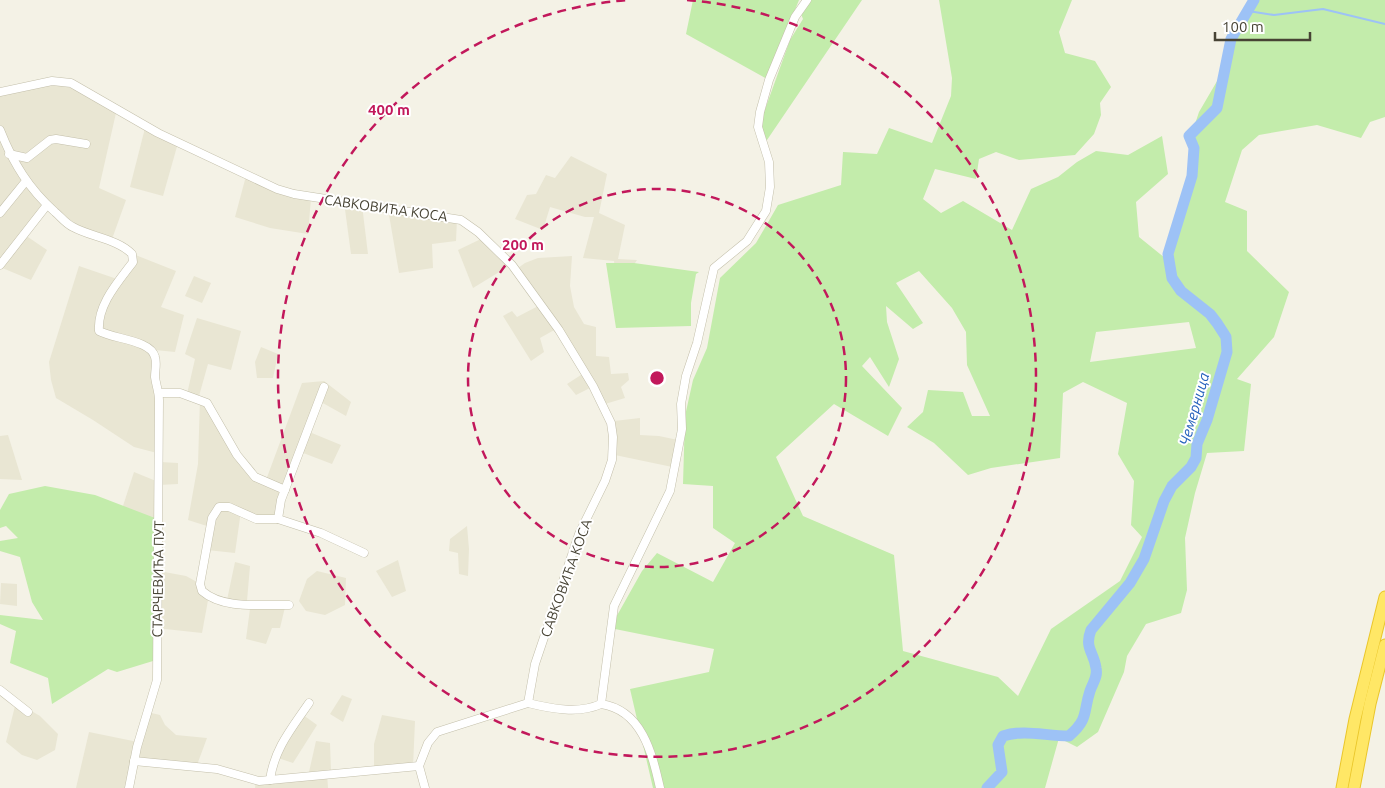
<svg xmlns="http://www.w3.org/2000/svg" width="1385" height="788" font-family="Ubuntu,sans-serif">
<rect width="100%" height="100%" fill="#f4f2e6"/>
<g fill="#e9e6d3">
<polygon points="61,85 86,92 116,113 99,188 126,200 112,239 74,227 39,196 12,158 0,125 0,94 27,87"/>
<polygon points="145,128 178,143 163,196 130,187"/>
<polygon points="0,132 22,181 43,204 22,233 47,250 31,280 0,267"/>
<polygon points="571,156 607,174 599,213 625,225 618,259 637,260 617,290 614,261 583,258 594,217 585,217 550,207 543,230 515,219 527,195 536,194 546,175 555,178"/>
<polygon points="246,176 311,198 308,234 270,228 235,217"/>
<polygon points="344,202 362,205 368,254 351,254"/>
<polygon points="388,209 457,219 456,241 432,244 433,268 399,273"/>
<polygon points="483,238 509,266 473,288 458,250"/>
<polygon points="133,254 176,271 161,307 184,315 175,352 155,350 157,453 134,447 93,420 56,398 51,380 49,362 79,266 117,279 130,264"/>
<polygon points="572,256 570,286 574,307 584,324 596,327 596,356 609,357 611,374 628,373 629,380 621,387 625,398 605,404 614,421 640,418 640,435 659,436 678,440 677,468 615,455 613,426 592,387 576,395 567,384 584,373 556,329 540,338 544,352 531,361 503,316 512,311 517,317 544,303 518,268 525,263 538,258"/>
<polygon points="194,276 211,283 202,303 185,296"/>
<polygon points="197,318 241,331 231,370 208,364 199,396 187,394 195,359 185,354"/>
<polygon points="261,347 278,354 273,378 257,378 255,362"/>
<polygon points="324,381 351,402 346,416 321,402 307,431 341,445 332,464 298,451 280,508 273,516 255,517 241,511 235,553 207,550 210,527 188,520 198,464 200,399 219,427 253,470 266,480 302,383"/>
<polygon points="8,435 22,480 0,479 0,436"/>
<polygon points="160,462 178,463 178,484 159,485"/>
<polygon points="134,472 156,481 159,520 122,509"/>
<polygon points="467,526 469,549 468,576 459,574 458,553 449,551 450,539"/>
<polygon points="398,560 406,591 392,597 376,571"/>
<polygon points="235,562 250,566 247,601 236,603 227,600"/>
<polygon points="159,571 186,576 197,582 209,595 202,633 156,628"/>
<polygon points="317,571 346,578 345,605 325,615 306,611 299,601 307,579"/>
<polygon points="1,583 17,584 17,606 0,604"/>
<polygon points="251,601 286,603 280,628 272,628 266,644 246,639"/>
<polygon points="342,695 352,699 343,722 330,714"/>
<polygon points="16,702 40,716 58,734 55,750 37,760 22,755 6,742"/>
<polygon points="147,712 160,715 165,725 176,735 207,738 197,765 136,759"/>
<polygon points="299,712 317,725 293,763 275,757"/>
<polygon points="382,715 415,721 413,767 374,768 374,744"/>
<polygon points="89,732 138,742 129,788 76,788"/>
<polygon points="316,741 330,743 331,771 309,772"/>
<polygon points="327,773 328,788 255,788 256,779 284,775"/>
</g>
<g fill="#c3ecab" fill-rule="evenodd">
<polygon points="693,0 799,0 767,79 686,34"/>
<polygon points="810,0 862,0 767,140 763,138 759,126 790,40 803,19 801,14"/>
<path d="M939,0h133l-13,32 6,21 30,8 16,26 -11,16 1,12 -7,19 -19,21 -56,5 -23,-8 -17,7 -3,20 -41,-10 -12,30 18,14 22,-12 49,29 19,-41 27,-12 19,-15 19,-11 32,4 34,-19 6,38 -32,28 3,35 26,21 7,-33 19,-59 1,-33 7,-21 28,-48 6,-29 25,-35h127v117l-15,5 -9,16 -44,-13 -58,10 -17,15 -17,52 22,9v40l42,41 -15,45 -37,42 14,5 -7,67 -37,2 -12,40 -10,45 2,52 -6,23 -35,11 -19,32 -3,16 -26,60 -21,15 -18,-9 -14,50h-392l-23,-99 79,-17 5,-23 -104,-21 32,-57 15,-18 56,29 22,-39 -22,-15v-42l-30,-2 2,-68 8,-36 14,-32 13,-70 36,-35 22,-38 63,-20 2,-33 34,2 12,-26 43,15 19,-47 1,-18zM919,271l33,37 14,24 1,33 23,51h-18l-9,-24 -35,-2 -5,22 -16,15 27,16 34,32 23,-7 69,-10 3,-65 20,-11 44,21 -9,51 16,27 -3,44 11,12 -22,44 -69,48 -33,67 -20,-19 -95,-26 -9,-96 -91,-39 -27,-59 58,-53 54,32 14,-28 -40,-42 8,-9 19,30 10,-28 -12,-37 -1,-16 27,23 10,-6 -27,-40zM1189,322l7,26 -106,14 6,-30z"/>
<polygon points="606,263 634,263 699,272 696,274 691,303 691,326 616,328"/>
<polygon points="45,486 95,495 155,518 153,661 117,672 108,669 52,704 48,678 10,663 16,631 0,624 0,615 43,620 32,602 20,557 0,551 0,541 18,538 6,526 0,528 0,510 9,494"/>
</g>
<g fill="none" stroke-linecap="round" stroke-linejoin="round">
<polyline stroke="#9dc2f6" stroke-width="2" points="1248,11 1274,15 1323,9 1385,24"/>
<path stroke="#9dc2f6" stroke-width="11" d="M987,788l15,-16 -4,-27 5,-9c22,-7 42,0 66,0 20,-17 14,-24 21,-45 3,-9 8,-14 6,-23 -2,-16 -12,-20 -5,-38l39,-47 14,-24 20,-58 8,-15 19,-19 5,-9 1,-14 10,-24 20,-68 -1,-15 -9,-14 -7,-9 -29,-23 -9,-13 -4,-24 24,-78 2,-28 -5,-12 28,-28 14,-69 23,-39"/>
<defs>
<g id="minor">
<polyline points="0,92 52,81 71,83 158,133 277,189 294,194 461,220 478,232 512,265 559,330 593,386 611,423 613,437 612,460 605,481 579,534 535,664 528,703"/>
<path d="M0,130c13,33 29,59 55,82 6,5 11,12 18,15 18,10 45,12 59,27l1,8c-15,20 -36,43 -34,69 14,8 52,9 56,26 2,6 0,14 0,20 1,8 4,15 4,23l-2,280 -20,67 -8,41"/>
<polyline points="9,154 27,158 50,140 56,139 86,144"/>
<polyline points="0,213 26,181"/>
<polyline points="0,265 47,205"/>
<polyline points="159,393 180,393 207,403 237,455 255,477 285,490"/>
<polyline points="278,519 321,533 364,553"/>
<path d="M289,605c-28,-1 -65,5 -87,-14l-2,-7 12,-66 7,-11h10l27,12h22l3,-19 43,-113"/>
<polyline points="0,690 28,712"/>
<path d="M528,703c24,6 51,11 73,1"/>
<polyline points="134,761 217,769 259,781 419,766"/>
<polyline points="419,766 428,743 437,732 528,703"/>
<polyline points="419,766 425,788"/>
<path d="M270,780c4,-31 22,-52 39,-77"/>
<path d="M660,788c-8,-35 -18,-78 -59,-84l13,-98 56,-115 12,-62 -1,-25 5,-28 11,-33 17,-75 33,-27 19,-30 4,-24 -1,-25 -11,-35 2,-15 9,-32 26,-63 12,-17"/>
</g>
<g id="highway">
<polyline points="1342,788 1355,719 1385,597"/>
<polyline points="1354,788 1370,704 1385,645"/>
</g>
</defs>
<use href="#minor" stroke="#c3bfaa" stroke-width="9"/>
<use href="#highway" stroke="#eac62a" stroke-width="13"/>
<use href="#minor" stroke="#fff" stroke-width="8"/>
<use href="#highway" stroke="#ffe766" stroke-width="11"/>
</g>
<g fill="none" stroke="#c2185b" stroke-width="2.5" stroke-dasharray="9 6">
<circle cx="657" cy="378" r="189"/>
<path d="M687 0A379 379 0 1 1 627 0"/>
</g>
<g text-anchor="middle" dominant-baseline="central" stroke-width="4" stroke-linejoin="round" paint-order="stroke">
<g font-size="14" fill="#474334" stroke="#fff">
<text transform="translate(386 208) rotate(8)">САВКОВИЋА КОСА</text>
<text transform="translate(566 578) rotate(-70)">САВКОВИЋА КОСА</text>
<text transform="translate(158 579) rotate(-89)">СТАРЧЕВИЋА ПУТ</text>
</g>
<g font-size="15" font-style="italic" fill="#2561bc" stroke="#fff">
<text transform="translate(1194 409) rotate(-74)">Чемерница</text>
</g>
</g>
<circle cx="657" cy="378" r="8" fill="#c2185b" stroke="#fff" stroke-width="2.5"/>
<g font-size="15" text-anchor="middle" font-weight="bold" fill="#c2185b" stroke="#fff" stroke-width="4" stroke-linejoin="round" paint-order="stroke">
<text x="389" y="115">400 m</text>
<text x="523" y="250">200 m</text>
</g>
<path d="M1215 32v8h95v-8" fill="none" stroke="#474334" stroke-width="2.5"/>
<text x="1222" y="32" font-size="15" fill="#474334" stroke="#ffffff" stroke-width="4" paint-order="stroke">100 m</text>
</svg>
